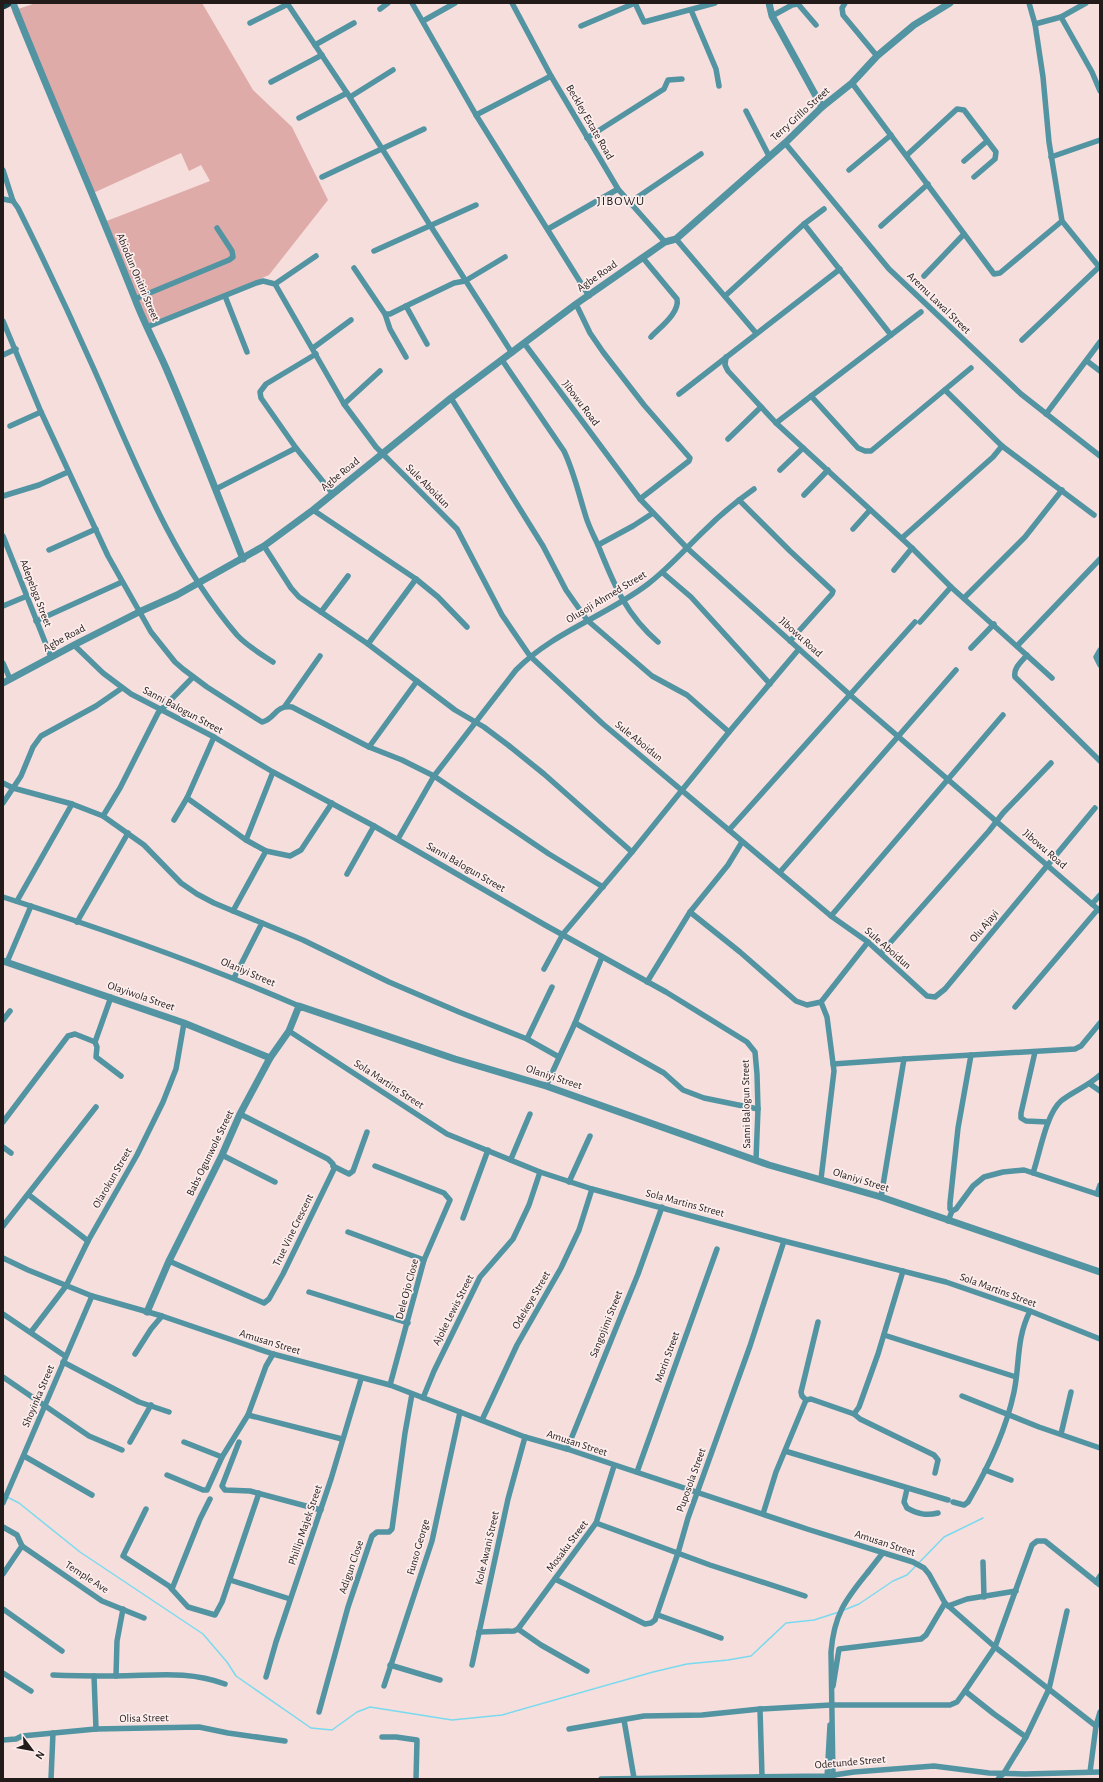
<svg xmlns="http://www.w3.org/2000/svg" width="1103" height="1782" font-family="'Alegreya Sans',sans-serif">
<rect width="100%" height="100%" fill="#f6dedc"/>
<polygon fill="#dfaba8" points="36,3 202,3 253,90 292,127 328,200 269,275 149,326 104,222 210,181 201,165 189,171 181,153 91,194 12,11"/>
<g fill="none" stroke-linecap="round" stroke-linejoin="round">
<g stroke="#79daef" stroke-width="1.5">
<polyline points="7,1497 19,1503 80,1552 203,1634 227,1662 236,1676 311,1728 332,1730 357,1712 370,1707 452,1720 502,1715 653,1672 687,1664 728,1660 751,1656 786,1623 814,1620 839,1612"/>
<polyline points="844,1610 859,1604 893,1581 907,1575 944,1537 983,1518"/>
</g>
<g stroke="#5394a3" stroke-width="5.5">
<polyline points="287,3 347,93 430,225 512,353"/>
<polyline points="412,3 476,115 589,296"/>
<polyline points="512,3 551,76 618,189 665,242"/>
<polyline points="635,3 644,22 715,3"/>
<polyline points="845,3 842,8 843,15 877,56"/>
<polyline points="1029,3 1035,24 1043,77 1049,142 1062,221 1100,268"/>
<polyline points="380,9 388,3"/>
<polyline points="691,10 716,69 719,86"/>
<polyline points="772,16 792,5 798,4 816,25"/>
<polyline points="1061,17 1092,72 1100,91"/>
<polyline points="423,21 455,3"/>
<polyline points="250,23 288,4"/>
<polyline points="1035,24 1061,17 1086,3"/>
<polyline points="581,26 635,3"/>
<polyline points="315,45 354,23"/>
<polyline points="271,82 322,55"/>
<polyline points="852,83 994,274 1000,273 1062,221"/>
<polyline points="350,97 393,70"/>
<polyline points="746,111 769,156"/>
<polyline points="476,115 551,76"/>
<polyline points="299,118 347,93"/>
<polyline points="587,138 664,89 668,80 682,79"/>
<polyline points="785,143 889,269 1021,394 1100,456"/>
<polyline points="907,155 957,109 964,110 996,152 995,159 974,177"/>
<polyline points="1051,157 1100,140"/>
<polyline points="964,161 987,141"/>
<path d="M3,170l10,31 5,7c26,52 51,105 75,159 41,92 78,191 144,268 10,11 24,19 36,27"/>
<polyline points="849,170 891,135"/>
<polyline points="322,177 424,129"/>
<polyline points="3,199 13,201"/>
<polyline points="629,203 701,154"/>
<polyline points="804,224 891,335"/>
<polyline points="881,226 928,184"/>
<polyline points="548,229 618,189"/>
<polyline points="676,239 756,333"/>
<polyline points="374,251 476,205"/>
<path d="M643,258l34,41c3,14 -18,29 -26,38"/>
<polyline points="354,268 385,314 390,314 406,306"/>
<polyline points="924,276 964,234"/>
<polyline points="275,284 316,256"/>
<polyline points="225,296 247,352"/>
<polyline points="725,296 804,224 824,209"/>
<polyline points="135,299 229,260 233,257 232,251 217,228"/>
<polyline points="576,304 590,333 603,352 644,405 690,458 689,461 640,499"/>
<polyline points="385,314 390,329 406,357"/>
<path d="M3,321l38,91 67,144 43,76 24,30 8,7 24,18 55,35c14,-3 12,-17 30,-15l77,40 33,13 32,16 115,78 54,33"/>
<polyline points="147,327 256,283 263,281 275,284 344,404 376,447 457,529 502,615 530,656 603,724 831,916 868,942 927,996 935,997 945,989 1095,808"/>
<polyline points="1022,340 1099,267"/>
<polyline points="524,343 640,499 687,548 849,694 1100,911"/>
<polyline points="427,344 406,306 454,283 465,281 505,257"/>
<polyline points="313,348 351,320"/>
<polyline points="316,354 266,384 260,392 261,398 296,448 333,494"/>
<polyline points="3,355 16,349"/>
<polyline points="726,357 725,365 728,371 776,423 912,548 951,587 1052,678"/>
<path d="M502,360l62,91c10,21 15,44 22,66 3,10 8,19 12,28 16,39 27,69 60,97"/>
<polyline points="1087,361 1100,371"/>
<polyline points="945,390 1002,446 1094,515"/>
<polyline points="679,394 840,269"/>
<polyline points="811,396 858,448 865,451 871,451 971,368"/>
<polyline points="451,398 543,546 566,590 587,620 652,676 687,695 729,732"/>
<polyline points="344,404 380,371"/>
<polyline points="1046,414 1100,342"/>
<polyline points="776,423 921,312"/>
<polyline points="10,426 41,412"/>
<polyline points="728,439 761,407"/>
<polyline points="780,470 803,448"/>
<polyline points="216,489 296,448"/>
<polyline points="804,495 828,470"/>
<polyline points="3,496 39,485 68,472"/>
<polyline points="739,500 790,551 833,591 832,594 790,641"/>
<polyline points="313,510 416,579 438,597 467,627"/>
<polyline points="853,529 870,510"/>
<polyline points="3,536 51,657"/>
<polyline points="902,538 993,457 1002,446"/>
<polyline points="598,545 633,526 653,513"/>
<polyline points="264,546 291,588 299,597 368,644 455,710 484,727 508,745 544,774 632,852"/>
<polyline points="49,550 96,529"/>
<polyline points="894,570 912,548"/>
<polyline points="663,573 691,597 770,684"/>
<polyline points="964,598 1025,537 1062,490"/>
<polyline points="3,606 27,596"/>
<polyline points="321,612 348,576"/>
<polyline points="36,621 122,582"/>
<polyline points="920,622 951,587"/>
<polyline points="368,644 416,579"/>
<polyline points="74,645 103,673 131,694 214,737 273,772 374,826 545,925 666,992 747,1042 755,1052 757,1074 758,1109 756,1160"/>
<polyline points="1017,646 1100,559"/>
<polyline points="971,648 994,624"/>
<polyline points="1100,650 1096,657 1100,665"/>
<path d="M1027,655c-5,6 -14,13 -12,22l85,84"/>
<polyline points="3,663 10,679"/>
<polyline points="285,706 320,656"/>
<polyline points="369,747 417,681"/>
<polyline points="3,783 13,788 72,804 103,816 144,845 181,883 197,894 214,903 303,940 389,982 459,1012 527,1039 559,1057"/>
<polyline points="187,798 246,840 266,851 290,856 301,850 332,803"/>
<polyline points="3,803 21,776 33,747 41,736 96,706 122,688"/>
<polyline points="103,816 120,788 158,713 193,677"/>
<polyline points="174,820 187,798 214,737"/>
<polyline points="729,830 915,622"/>
<path d="M398,839l36,-63 82,-106c37,-38 90,-54 132,-86 21,-16 38,-36 57,-54 15,-15 32,-29 49,-41"/>
<polyline points="246,840 273,772"/>
<polyline points="780,872 956,670"/>
<polyline points="347,874 374,826"/>
<path d="M3,897c100,32 200,67 296,109"/>
<polyline points="17,901 72,804"/>
<polyline points="1092,904 1100,895"/>
<polyline points="233,911 266,851"/>
<polyline points="690,912 740,952 796,1001 807,1005 821,1002 868,942"/>
<polyline points="831,916 1003,715"/>
<polyline points="77,922 128,833"/>
<polyline points="881,953 989,831 1003,813 1051,763"/>
<polyline points="7,962 31,906"/>
<polyline points="544,969 563,934 632,852 729,732 799,649"/>
<polyline points="234,978 262,923"/>
<polyline points="647,982 690,912 728,865 742,842"/>
<polyline points="1015,1007 1098,909"/>
<polyline points="3,1020 10,1011"/>
<polyline points="575,1023 664,1073 683,1090 704,1098 758,1109"/>
<polyline points="289,1031 447,1134 540,1172 592,1189 784,1241 946,1282 1030,1311 1100,1339"/>
<polyline points="527,1039 552,987"/>
<polyline points="95,1042 97,1047 96,1057 121,1076"/>
<polyline points="1035,1052 1021,1113 1021,1118 1026,1121 1048,1122"/>
<polyline points="833,1064 904,1059 1075,1049 1081,1046 1100,1023"/>
<polyline points="1090,1084 1100,1091"/>
<polyline points="546,1086 575,1023 602,957"/>
<polyline points="3,1122 68,1036 75,1034 95,1042 111,997"/>
<polyline points="3,1147 11,1153"/>
<polyline points="222,1155 275,1182"/>
<polyline points="511,1159 530,1114"/>
<polyline points="333,1166 349,1174 353,1171 367,1132"/>
<polyline points="375,1166 444,1193 450,1200 424,1260 390,1385"/>
<path d="M1033,1173c7,-20 13,-59 28,-72 12,-10 26,-14 39,-26"/>
<polyline points="821,1179 834,1071 827,1017 821,1002"/>
<polyline points="569,1182 590,1136"/>
<polyline points="1097,1194 1100,1185"/>
<polyline points="29,1195 88,1241"/>
<polyline points="881,1197 904,1059"/>
<polyline points="952,1211 956,1209 973,1186 984,1177 1003,1172 1024,1170 1100,1195"/>
<polyline points="463,1218 488,1150"/>
<polyline points="948,1221 952,1211 950,1209 950,1203 958,1128 971,1055"/>
<polyline points="3,1226 96,1107"/>
<polyline points="348,1232 424,1260"/>
<polyline points="3,1258 28,1270 92,1296 162,1316 273,1354 390,1385 525,1437 567,1449 807,1529 913,1562 924,1568 929,1574 945,1603 995,1647 1096,1726"/>
<polyline points="169,1261 264,1303 269,1299 283,1274 334,1169 333,1164 328,1159 240,1114"/>
<polyline points="309,1292 408,1323"/>
<polyline points="3,1314 65,1356"/>
<polyline points="31,1332 66,1286 88,1241 137,1155 163,1102 176,1069 184,1023"/>
<polyline points="884,1335 1016,1377"/>
<polyline points="135,1354 151,1329 162,1316"/>
<polyline points="63,1362 139,1402 169,1412"/>
<polyline points="3,1377 89,1436 122,1450"/>
<polyline points="962,1396 1039,1427 1100,1448"/>
<polyline points="423,1398 434,1371 480,1277 513,1239 529,1205 540,1172"/>
<polyline points="806,1400 811,1399 854,1414 860,1419 934,1455 938,1460 935,1473"/>
<polyline points="854,1414 859,1407 878,1354 903,1271"/>
<polyline points="248,1415 342,1439"/>
<polyline points="482,1420 517,1345 561,1268 579,1230 592,1189"/>
<polyline points="1061,1434 1071,1392"/>
<polyline points="130,1442 151,1405"/>
<polyline points="184,1442 222,1457"/>
<polyline points="239,1442 222,1486 225,1490 250,1491 321,1510"/>
<polyline points="567,1449 638,1274 662,1207"/>
<polyline points="785,1451 948,1500"/>
<polyline points="24,1456 92,1495"/>
<polyline points="985,1470 1011,1480"/>
<polyline points="637,1472 717,1249"/>
<polyline points="167,1475 203,1490 207,1490 222,1457 248,1415 266,1366 273,1354"/>
<path d="M907,1489l-3,13 3,6c11,6 19,8 31,5"/>
<path d="M953,1502l11,3 4,-3c20,-34 38,-72 46,-110 6,-29 2,-53 16,-81"/>
<polyline points="3,1503 92,1296"/>
<polyline points="146,1509 123,1556 169,1586 188,1607 215,1615 222,1602 259,1493"/>
<polyline points="763,1514 776,1472 806,1400 802,1396 801,1392 818,1322"/>
<polyline points="596,1523 710,1565 805,1596"/>
<polyline points="3,1527 17,1535 22,1546 3,1574"/>
<polyline points="22,1546 102,1601 144,1618"/>
<polyline points="983,1562 984,1597"/>
<polyline points="868,1572 882,1554"/>
<polyline points="555,1579 645,1624 651,1623 655,1620 678,1553 688,1518 750,1346 784,1241"/>
<polyline points="230,1580 290,1599"/>
<polyline points="1096,1582 1100,1576"/>
<polyline points="172,1589 200,1519 210,1499"/>
<polyline points="948,1606 967,1599 1016,1591"/>
<polyline points="3,1609 62,1651"/>
<polyline points="658,1615 721,1638"/>
<polyline points="518,1629 596,1523 614,1466"/>
<polyline points="479,1632 514,1631 518,1629 541,1645 587,1671"/>
<polyline points="390,1665 440,1680"/>
<polyline points="472,1665 508,1499 525,1437"/>
<polyline points="3,1673 31,1691"/>
<path d="M53,1675c21,1 41,1 62,1 39,0 72,-6 110,8"/>
<polyline points="94,1676 96,1729"/>
<polyline points="116,1676 117,1641 123,1609"/>
<polyline points="266,1677 276,1642 331,1479 361,1379"/>
<polyline points="384,1686 432,1541 460,1412"/>
<polyline points="833,1686 839,1649 921,1639 926,1635 945,1603"/>
<polyline points="965,1691 994,1714 1026,1737"/>
<polyline points="760,1709 762,1776"/>
<polyline points="319,1712 348,1607 372,1536 377,1532 389,1532 392,1529 405,1433 412,1394"/>
<polyline points="624,1720 634,1778"/>
<polyline points="569,1729 644,1716 702,1715 760,1709 831,1705 950,1705 957,1702 965,1691 995,1647 1032,1545 1037,1541 1045,1541 1100,1585"/>
<polyline points="382,1737 396,1737 417,1740 416,1779"/>
<polyline points="3,1740 16,1739 22,1736 96,1729 199,1727 228,1733 285,1741"/>
<polyline points="1090,1772 1096,1726 1100,1712"/>
<polyline points="827,1778 830,1725"/>
<polyline points="51,1779 53,1733"/>
<polyline points="601,1779 827,1776 854,1772 934,1766 989,1773 1025,1774 1100,1772"/>
<polyline points="998,1779 1004,1773 1026,1737 1049,1689 1067,1611"/>
</g>
<g stroke="#5394a3" stroke-width="7">
<path d="M13,3c39,99 83,197 122,296 9,24 21,46 31,69 27,63 52,127 77,191"/>
<polyline points="769,3 772,16 822,107"/>
<polyline points="3,683 74,645 139,612 177,595 264,546 313,510 451,398 576,304 655,249 665,242 676,239 785,143 822,107 852,83 877,56 914,25 950,3"/>
<polyline points="3,961 184,1023 270,1058"/>
<polyline points="147,1312 169,1261 222,1155 240,1114 270,1058 289,1031 299,1006 455,1059 546,1086 769,1165 881,1197 1100,1272"/>
</g>
<polyline stroke="#163a41" stroke-width="9" points="3,5 7,3"/>
<path stroke="#5394a3" stroke-width="5.5" d="M833,1779l-2,-127c3,-37 14,-52 37,-80"/>
</g>
<g text-anchor="middle" dominant-baseline="central" stroke-width="3.5" stroke-linejoin="round" paint-order="stroke">
<g font-size="11" fill="#231b1a" stroke="#fceeed">
<text transform="translate(800 114) rotate(-42)">Terry Grillo Street</text>
<text transform="translate(590 122) rotate(60)">Beckley Estate Road</text>
<text transform="translate(597 276) rotate(-35)">Agbe Road</text>
<text transform="translate(138 277) rotate(67)">Abiodun Onitiri Street</text>
<text transform="translate(939 303) rotate(44)">Aremu Lawal Street</text>
<text transform="translate(581 403) rotate(53)">Jibowu Road</text>
<text transform="translate(340 474) rotate(-39)">Agbe Road</text>
<text transform="translate(428 486) rotate(45)">Sule Aboidun</text>
<text transform="translate(36 593) rotate(69)">Adepebga Street</text>
<text transform="translate(606 597) rotate(-31)">Olusoji Ahmed Street</text>
<text transform="translate(801 637) rotate(42)">Jibowu Road</text>
<text transform="translate(64 638) rotate(-28)">Agbe Road</text>
<text transform="translate(183 710) rotate(28)">Sanni Balogun Street</text>
<text transform="translate(639 741) rotate(39)">Sule Aboidun</text>
<text transform="translate(1045 849) rotate(41)">Jibowu Road</text>
<text transform="translate(466 867) rotate(30)">Sanni Balogun Street</text>
<text transform="translate(984 926) rotate(-50)">Olu Ajayi</text>
<text transform="translate(888 948) rotate(41)">Sule Aboidun</text>
<text transform="translate(248 972) rotate(23)">Olaniyi Street</text>
<text transform="translate(141 996) rotate(19)">Olayiwola Street</text>
<text transform="translate(554 1077) rotate(18)">Olaniyi Street</text>
<text transform="translate(389 1084) rotate(33)">Sola Martins Street</text>
<text transform="translate(746 1104) rotate(-91)">Sanni Balogun Street</text>
<text transform="translate(210 1153) rotate(-64)">Babs Ogunwole Street</text>
<text transform="translate(112 1178) rotate(-60)">Olarokun Street</text>
<text transform="translate(861 1180) rotate(17)">Olaniyi Street</text>
<text transform="translate(685 1203) rotate(15)">Sola Martins Street</text>
<text transform="translate(293 1230) rotate(-64)">True Vine Crescent</text>
<text transform="translate(407 1289) rotate(-75)">Dele Ojo Close</text>
<text transform="translate(998 1290) rotate(20)">Sola Martins Street</text>
<text transform="translate(531 1300) rotate(-60)">Odekeye Street</text>
<text transform="translate(453 1310) rotate(-63)">Ajoke Lewis Street</text>
<text transform="translate(606 1324) rotate(-68)">Sangojimi Street</text>
<text transform="translate(270 1342) rotate(17)">Amusan Street</text>
<text transform="translate(667 1357) rotate(-70)">Morin Street</text>
<text transform="translate(38 1396) rotate(-67)">Shoyinka Street</text>
<text transform="translate(577 1443) rotate(18)">Amusan Street</text>
<text transform="translate(691 1480) rotate(-70)">Puposola Street</text>
<text transform="translate(305 1525) rotate(-71)">Phillip Majek Street</text>
<text transform="translate(885 1543) rotate(18)">Amusan Street</text>
<text transform="translate(567 1546) rotate(-53)">Mosaku Street</text>
<text transform="translate(418 1547) rotate(-74)">Funso George</text>
<text transform="translate(487 1548) rotate(-77)">Kole Awani Street</text>
<text transform="translate(351 1567) rotate(-71)">Adigun Close</text>
<text transform="translate(87 1577) rotate(33)">Temple Ave</text>
<text transform="translate(144 1718) rotate(-1)">Olisa Street</text>
<text transform="translate(850 1762) rotate(-5)">Odetunde Street</text>
</g>
<g font-size="13" letter-spacing="1" fill="#231b1a" stroke="#fceeed">
<text x="621" y="201">JIBOWU</text>
</g>
</g>
<rect width="1103" height="1782" fill="none" stroke="#231b1a" stroke-width="8"/>
<g transform="translate(32 1750) rotate(122)" stroke="#fceeed" stroke-width="3" paint-order="stroke">
<path d="M0-3L7 15L0 10L-7 15Z" fill="#231b1a"/>
<text y="-6" font-size="11" font-weight="bold" text-anchor="middle" fill="#231b1a">N</text>
</g>
</svg>
